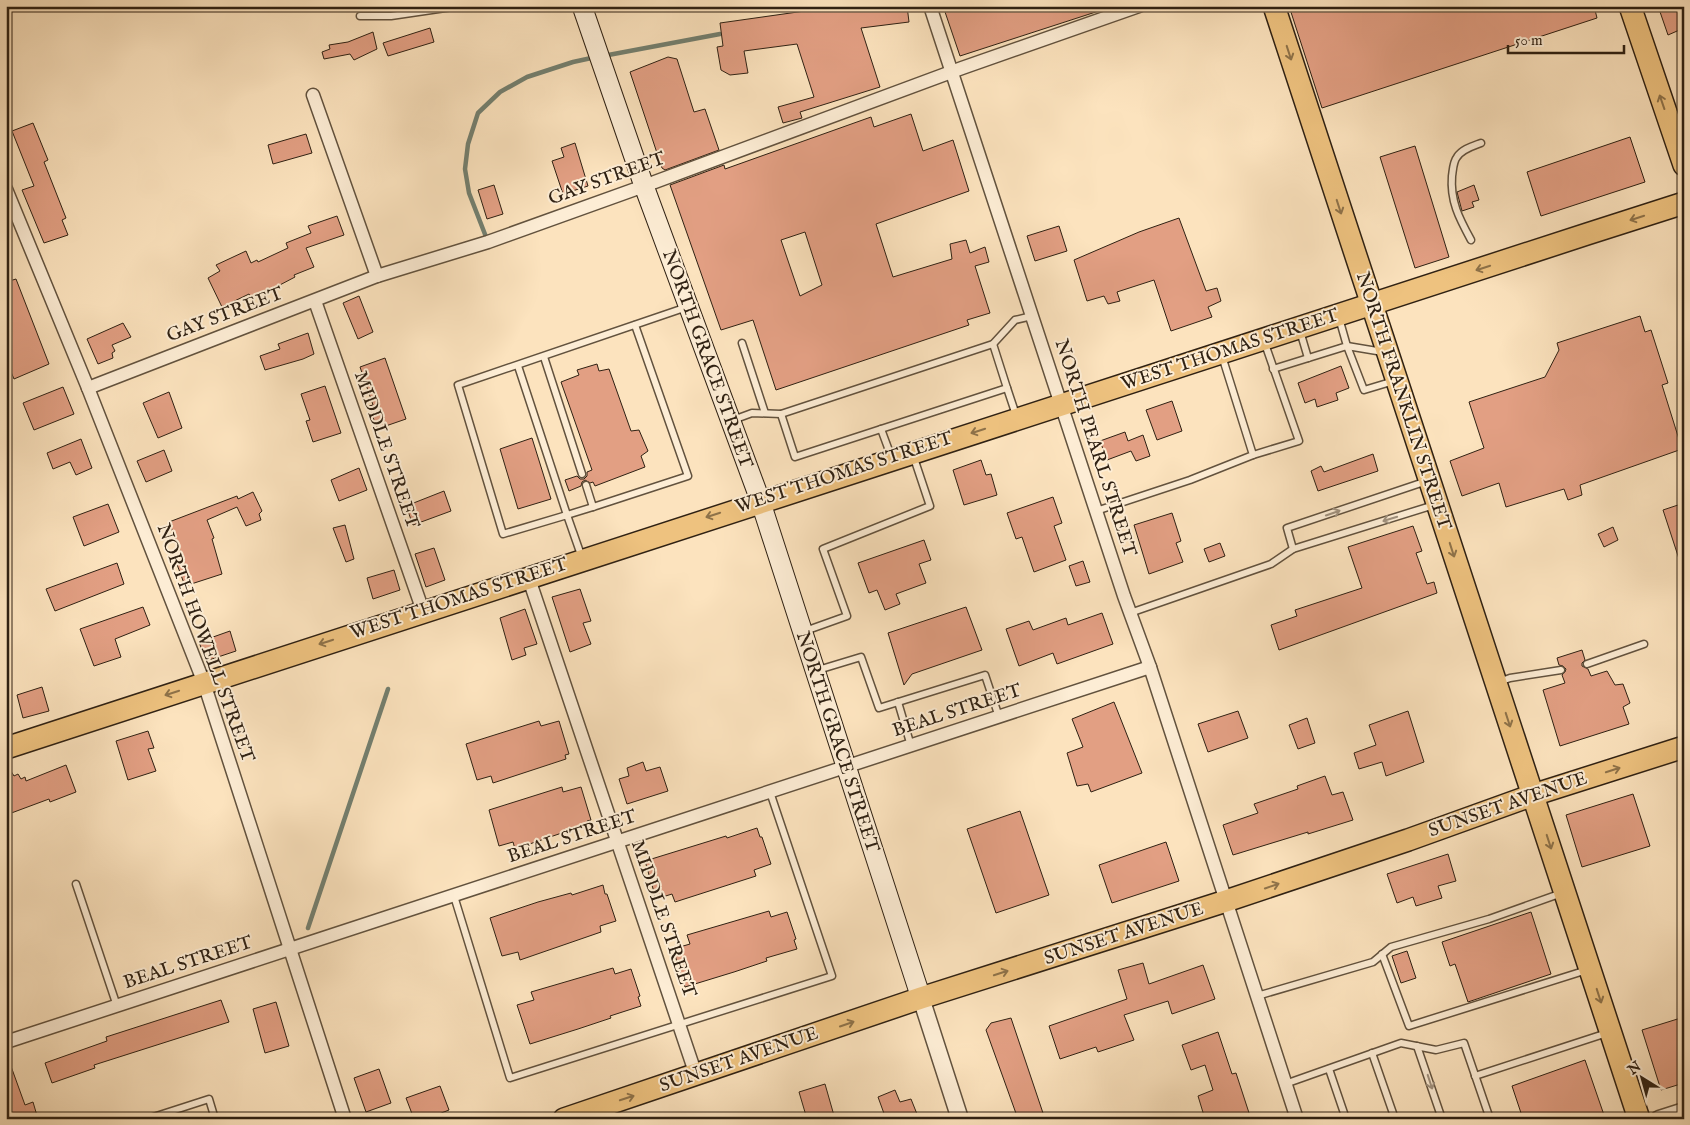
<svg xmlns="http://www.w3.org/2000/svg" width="1690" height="1125" font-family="'IM FELL English',serif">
<rect width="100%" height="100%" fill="#fce3be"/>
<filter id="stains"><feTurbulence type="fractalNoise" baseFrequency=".004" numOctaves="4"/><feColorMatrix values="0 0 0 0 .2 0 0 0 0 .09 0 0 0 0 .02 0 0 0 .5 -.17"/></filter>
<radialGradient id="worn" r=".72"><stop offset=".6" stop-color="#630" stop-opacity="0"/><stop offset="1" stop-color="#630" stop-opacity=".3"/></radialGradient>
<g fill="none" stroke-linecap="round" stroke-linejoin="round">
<g stroke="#737f6f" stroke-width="4.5">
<polyline points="603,56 720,34"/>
<polyline points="488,242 469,193 465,169 468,144 478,113 500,92 527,77 573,62 596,57"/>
<polyline points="308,928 388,689"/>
</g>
</g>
<g fill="#e29f83" stroke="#2f2113" fill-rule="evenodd">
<polygon points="840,6 907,6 909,22 861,28 880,87 800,112 802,118 783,123 778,107 814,97 797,44 744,51 748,73 730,75 721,70 717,47 723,46 720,23"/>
<polygon points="943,6 1105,6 1105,9 960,56"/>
<polygon points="1289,6 1594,6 1597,18 1322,108"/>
<polygon points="1658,6 1682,6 1684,12 1684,28 1668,35"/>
<polygon points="430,28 434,42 388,56 383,43"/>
<polygon points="373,32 377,49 354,60 350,54 324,59 322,52 330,49 329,45 348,42"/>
<polygon points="668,57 677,59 694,112 705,109 719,150 665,170 662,168 630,72"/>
<path d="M911,114l12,37 30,-11 16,51 -93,33 17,53 59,-18 -2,-15 16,-4 4,13 15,-6 4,15 -14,4 15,47 -23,7 2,5 -193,65 -23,-70 -32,10 -51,-145 54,-20 1,4 146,-52 3,10zM805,232l17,53 -22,11 -19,-56z"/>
<polygon points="33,123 48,160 44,162 66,218 62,220 68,235 44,243 22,190 34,186 12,131"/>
<polygon points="306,134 312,153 273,164 268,145"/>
<polygon points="1630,137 1645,182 1541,216 1527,172"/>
<polygon points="575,143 588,186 563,194 552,161 564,157 561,148"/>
<polygon points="1415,146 1449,257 1415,268 1380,157"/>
<polygon points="494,185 503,214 487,219 478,190"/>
<polygon points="1474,185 1479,200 1472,202 1474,207 1462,211 1457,192"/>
<polygon points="337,216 344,235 306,248 314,267 294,275 295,277 276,287 251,297 249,294 222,307 208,278 220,271 216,265 246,251 251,263 257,260 258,262 288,248 286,243 311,233 308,226"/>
<polygon points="1179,218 1206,291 1217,288 1221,301 1208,307 1212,317 1171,331 1154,280 1117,292 1120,301 1108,304 1104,296 1087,301 1074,260 1139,232"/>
<polygon points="1059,226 1067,251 1035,261 1027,236"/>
<polygon points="16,279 49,364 14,379 6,360 6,282"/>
<polygon points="359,296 373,332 358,339 343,303"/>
<polygon points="1640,316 1645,332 1651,330 1668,383 1662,385 1682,449 1580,485 1582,495 1568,500 1564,489 1506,507 1499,483 1462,496 1450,461 1484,448 1469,402 1545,377 1559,350 1557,343"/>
<polygon points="123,323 131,337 112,345 115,351 112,353 113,358 98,364 87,339"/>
<polygon points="308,333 314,354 303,359 265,370 260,356 280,349 278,344"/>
<polygon points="385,358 406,419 377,429 369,406 373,405 360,367"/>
<polygon points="597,364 599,371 609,369 631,431 639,430 648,451 641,456 645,467 595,486 593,482 590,483 585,480 582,482 581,486 569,491 565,480 577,476 580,479 584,479 587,476 587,472 592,470 561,382 579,375 577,370"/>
<polygon points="1341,366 1349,388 1336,393 1338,400 1317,407 1315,399 1305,403 1298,383"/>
<polygon points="325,386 341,433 313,442 306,421 310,420 301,394"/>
<polygon points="63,387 74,414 34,430 23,403"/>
<polygon points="169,392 182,428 158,438 143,403"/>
<polygon points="1172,401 1182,431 1157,440 1146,410"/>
<polygon points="1125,432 1128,441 1143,435 1150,456 1136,461 1131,451 1107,460 1100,441"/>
<polygon points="532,438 551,499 518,509 500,449"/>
<polygon points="81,439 92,468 76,475 70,462 53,469 47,453"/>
<polygon points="164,450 172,471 146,482 137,461"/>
<polygon points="1373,454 1378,471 1318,491 1311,471 1321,466 1324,472"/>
<polygon points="981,460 986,475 991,474 997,495 964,505 953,470"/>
<polygon points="359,468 367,490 339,501 331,480"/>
<polygon points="444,491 451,511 413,525 406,506"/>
<polygon points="253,492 262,511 259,514 261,520 246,526 237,507 207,520 214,538 212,539 222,574 185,586 175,559 182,556 169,522 237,496 238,499"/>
<polygon points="1053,497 1062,523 1054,526 1066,560 1034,572 1022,537 1016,539 1007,513"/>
<polygon points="1684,503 1684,565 1681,565 1663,510"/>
<polygon points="108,504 119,532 84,546 73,517"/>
<polygon points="1172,513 1181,541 1176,543 1183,562 1149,574 1134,525"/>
<polygon points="345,525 354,559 346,562 333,528"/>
<polygon points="1413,526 1422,551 1416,553 1427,584 1434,582 1437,593 1279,650 1271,625 1297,616 1295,610 1362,588 1348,547"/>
<polygon points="1613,527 1618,540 1604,547 1598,534"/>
<polygon points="924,540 931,560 919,564 926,583 896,594 900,604 885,610 877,590 869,593 858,563"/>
<polygon points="1220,543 1225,556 1209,562 1204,549"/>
<polygon points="434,548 445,580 426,587 415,554"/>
<polygon points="1083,561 1090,582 1076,586 1069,566"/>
<polygon points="117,563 124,584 55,611 46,589"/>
<polygon points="394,570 400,590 373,599 367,578"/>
<polygon points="580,589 591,621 583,623 591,644 570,652 552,597"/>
<polygon points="143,607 150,625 115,639 121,657 94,666 80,629"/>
<polygon points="966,607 982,650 912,674 904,685 888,633"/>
<polygon points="525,609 537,644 524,648 526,655 512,660 500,618"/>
<polygon points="1102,613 1113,644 1057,664 1053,653 1019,666 1006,629 1029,621 1033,630 1066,618 1068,625"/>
<polygon points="230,631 236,651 206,661 199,642"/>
<polygon points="1582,650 1585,660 1582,663 1582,666 1588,669 1591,676 1607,671 1615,685 1623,684 1630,703 1623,707 1629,724 1560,746 1543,690 1565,683 1562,675 1565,672 1566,669 1563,666 1559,665 1557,658"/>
<polygon points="42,687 49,711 23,718 17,695"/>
<polygon points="1114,702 1142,773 1091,792 1088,784 1077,786 1067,753 1083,747 1072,719"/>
<polygon points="1238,711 1248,738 1208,752 1198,724"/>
<polygon points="1408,711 1424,762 1386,776 1382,762 1359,769 1354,753 1376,745 1369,725"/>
<polygon points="1307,718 1315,743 1298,749 1289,725"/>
<polygon points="539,721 541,726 559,721 569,754 565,755 566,759 493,783 491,776 477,780 466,744"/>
<polygon points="148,731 154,748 148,749 156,771 128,780 116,741"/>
<polygon points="643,762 646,771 660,767 668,791 627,804 619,779 629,776 627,768"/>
<polygon points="6,763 14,776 18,774 21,779 25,777 26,781 66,765 76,792 50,802 49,799 6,815"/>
<polygon points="1325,776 1332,795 1343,792 1353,820 1308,834 1308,832 1233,855 1223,825 1258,813 1254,804 1298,789 1297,786"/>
<polygon points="562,787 563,792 581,787 591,820 587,821 588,824 515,849 513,842 499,846 489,810"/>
<polygon points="1633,794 1650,846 1582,867 1566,815"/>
<polygon points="1020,811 1049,895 996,913 967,829"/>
<polygon points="757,828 760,837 762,837 771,864 754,870 756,876 675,902 672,894 656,899 645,861 726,836 727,838"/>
<polygon points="1166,842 1179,881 1112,903 1099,865"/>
<polygon points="1448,854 1456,881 1438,886 1442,898 1416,906 1413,897 1397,903 1387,874"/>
<polygon points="603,885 605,894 607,894 616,921 600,926 601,932 520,960 518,952 502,956 490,918 538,902 571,893 572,895"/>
<polygon points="769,911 771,917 787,912 796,939 794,940 797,949 766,958 767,961 734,972 685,987 673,949 690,944 687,935"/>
<polygon points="1531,912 1551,974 1468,1002 1455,964 1450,966 1442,942"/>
<polygon points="1407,951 1416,978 1401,983 1392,956"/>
<polygon points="1143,963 1149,984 1203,965 1215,999 1172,1014 1168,1001 1124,1015 1134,1040 1098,1052 1096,1047 1060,1059 1049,1026 1127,999 1118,970"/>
<polygon points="613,968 615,974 631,969 640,996 638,997 641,1006 610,1016 611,1018 578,1029 530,1044 517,1005 534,1000 531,992"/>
<polygon points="221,1000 229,1022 94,1065 95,1068 52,1083 45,1063 107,1041 106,1037"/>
<polygon points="276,1002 289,1046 265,1053 253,1009"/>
<polygon points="1684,1017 1684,1083 1661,1090 1642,1030"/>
<polygon points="1011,1018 1045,1119 1018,1119 986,1030 991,1023"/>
<polygon points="1218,1032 1232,1074 1236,1073 1251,1119 1205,1119 1198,1096 1213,1090 1205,1065 1191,1070 1182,1045"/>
<polygon points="6,1058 8,1058 25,1105 33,1102 38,1119 6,1119"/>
<polygon points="1585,1060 1604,1115 1594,1119 1523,1119 1512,1086"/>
<polygon points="379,1069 391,1103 366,1112 354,1078"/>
<polygon points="825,1084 835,1119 807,1119 799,1092"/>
<polygon points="440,1086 449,1110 426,1119 414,1119 406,1098"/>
<polygon points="895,1090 900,1102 911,1099 919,1119 886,1119 878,1097"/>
</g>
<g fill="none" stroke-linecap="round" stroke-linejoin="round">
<defs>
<g id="service">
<polyline points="360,16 391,16 459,6"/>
<path d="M1471,240c-12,-22 -21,-39 -19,-64 1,-6 1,-14 5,-19 5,-8 16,-11 24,-14"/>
<polyline points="1300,331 1308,358"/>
<polyline points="742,343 765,413"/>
<polyline points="1347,346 1364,390 1394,381"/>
<polyline points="1347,346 1383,352"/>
<polyline points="544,357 582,474"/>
<polyline points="518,366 567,515 593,507"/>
<polyline points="1273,369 1347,346 1339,318"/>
<polyline points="1007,388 1016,415"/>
<polyline points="781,414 795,457 1007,388 993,344"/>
<polyline points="733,420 752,413 781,414 993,344 1015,320 1032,316"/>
<polyline points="881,429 891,456"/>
<polyline points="1253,455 1299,441 1264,341"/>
<polyline points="586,485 593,507 688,476 635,325"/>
<polyline points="1096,511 1190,480 1253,455 1222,356"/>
<polyline points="1293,549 1287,528 1427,481"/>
<polyline points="581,555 567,515 503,534 458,385 687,307"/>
<polyline points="1130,613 1271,564 1293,549 1434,505"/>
<polyline points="805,631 847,616 823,549 930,506 913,455"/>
<polyline points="1587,664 1644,644"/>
<polyline points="818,670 861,657 879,708 985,675 999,717"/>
<polyline points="1499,682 1510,678 1561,670"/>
<polyline points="898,702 911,746"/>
<polyline points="76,884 117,1006"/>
<polyline points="454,896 510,1078 832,976 770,792"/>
<polyline points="1382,954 1409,1026 1587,970"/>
<polyline points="1257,996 1373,962 1391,947 1489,919 1562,893"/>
<polyline points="1417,1046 1442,1119"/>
<polyline points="1372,1053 1395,1119"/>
<polyline points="1329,1069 1346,1119"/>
<polyline points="1475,1076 1607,1033"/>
<polyline points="1285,1084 1401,1043 1436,1050 1464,1043 1490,1119"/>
<polyline points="147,1119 209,1099 215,1119"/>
</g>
<g id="minor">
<polyline points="930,6 1124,596 1150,667 1297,1119"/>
<polyline points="313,95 377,276"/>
<polyline points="6,189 88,388 204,683 345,1119"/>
<polyline points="315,301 423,611"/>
<polyline points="88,388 377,276 488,242 644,186 962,68 1139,6"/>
<polyline points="528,576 696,1075"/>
<polyline points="6,1042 1150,667"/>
</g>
<g id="tertiary">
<polyline points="921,998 960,1119"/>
<polyline points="1659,1119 1684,1111"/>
</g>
<polyline id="secondary" points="582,6 644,186 760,500 921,998"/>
<g id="primary">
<polyline points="1274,6 1639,1119"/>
<polyline points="1630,6 1684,165"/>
<path d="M6,748c559,-184 1118,-366 1678,-545"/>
<polyline points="564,1119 921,998 1226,901 1408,840 1533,795 1684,747"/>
</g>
</defs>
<use href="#service" stroke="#62523e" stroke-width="9"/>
<use href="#minor" stroke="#62523e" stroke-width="15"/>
<use href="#tertiary" stroke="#62523e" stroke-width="19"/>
<use href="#secondary" stroke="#2f2113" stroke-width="21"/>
<use href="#primary" stroke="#2f2113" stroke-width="24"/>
<use href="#service" stroke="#fdedd5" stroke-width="6"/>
<use href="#minor" stroke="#fdedd5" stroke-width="12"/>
<use href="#tertiary" stroke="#fdedd5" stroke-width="16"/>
<use href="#secondary" stroke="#fdedd5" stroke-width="19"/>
<use href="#primary" stroke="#eec27f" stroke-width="21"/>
</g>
<defs><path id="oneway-shaft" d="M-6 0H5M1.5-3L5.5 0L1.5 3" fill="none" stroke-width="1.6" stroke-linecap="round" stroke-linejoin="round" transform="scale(1.25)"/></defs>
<g stroke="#8e7249">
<use href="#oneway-shaft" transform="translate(1289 53) rotate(72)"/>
<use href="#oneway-shaft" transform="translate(1662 102) rotate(-109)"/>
<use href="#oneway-shaft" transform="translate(1339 207) rotate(72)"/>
<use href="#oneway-shaft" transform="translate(1637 218) rotate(162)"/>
<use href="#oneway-shaft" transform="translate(1483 268) rotate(162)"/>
<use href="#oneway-shaft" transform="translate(978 431) rotate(162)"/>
<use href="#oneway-shaft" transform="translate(713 515) rotate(162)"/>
<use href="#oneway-shaft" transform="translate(1452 550) rotate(72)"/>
<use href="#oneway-shaft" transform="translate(326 642) rotate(162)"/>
<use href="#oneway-shaft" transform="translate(172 693) rotate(162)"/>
<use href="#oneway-shaft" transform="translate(1508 720) rotate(72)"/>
<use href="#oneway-shaft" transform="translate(1613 770) rotate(-18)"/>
<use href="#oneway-shaft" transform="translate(1549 842) rotate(72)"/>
<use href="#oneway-shaft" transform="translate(1272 886) rotate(-19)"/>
<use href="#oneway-shaft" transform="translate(1001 973) rotate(-18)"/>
<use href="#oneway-shaft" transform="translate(1599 996) rotate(72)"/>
<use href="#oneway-shaft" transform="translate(847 1024) rotate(-19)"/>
<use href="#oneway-shaft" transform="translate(627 1098) rotate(-18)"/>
</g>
<g stroke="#a0917e">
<use href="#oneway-shaft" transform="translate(1333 513) rotate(-19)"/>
<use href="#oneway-shaft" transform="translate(1390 519) rotate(163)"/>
<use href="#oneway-shaft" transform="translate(1430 1082) rotate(72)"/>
</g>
<g text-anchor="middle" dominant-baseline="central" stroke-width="4" stroke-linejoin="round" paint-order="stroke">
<g font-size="19" fill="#2f2113" stroke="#fdedd5">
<text transform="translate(607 179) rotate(-20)">GAY STREET</text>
<text transform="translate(225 315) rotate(-21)">GAY STREET</text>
<text transform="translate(1230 350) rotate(-18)">WEST THOMAS STREET</text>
<text transform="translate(707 359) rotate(70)">NORTH GRACE STREET</text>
<text transform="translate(1403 401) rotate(72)">NORTH FRANKLIN STREET</text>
<text transform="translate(1095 448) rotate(72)">NORTH PEARL STREET</text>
<text transform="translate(386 450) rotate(71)">MIDDLE STREET</text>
<text transform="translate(844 473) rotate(-18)">WEST THOMAS STREET</text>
<text transform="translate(459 599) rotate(-18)">WEST THOMAS STREET</text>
<text transform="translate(205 643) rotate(70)">NORTH HOWELL STREET</text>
<text transform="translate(957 711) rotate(-18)">BEAL STREET</text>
<text transform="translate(837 742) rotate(72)">NORTH GRACE STREET</text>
<text transform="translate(1508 805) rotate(-19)">SUNSET AVENUE</text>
<text transform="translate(572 837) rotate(-18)">BEAL STREET</text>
<text transform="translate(663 919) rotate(71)">MIDDLE STREET</text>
<text transform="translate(1124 934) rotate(-18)">SUNSET AVENUE</text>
<text transform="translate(188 963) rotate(-18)">BEAL STREET</text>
<text transform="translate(739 1060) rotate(-19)">SUNSET AVENUE</text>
</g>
</g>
<rect width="1690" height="1125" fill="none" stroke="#fce3be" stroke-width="25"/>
<rect x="8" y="8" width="1675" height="1110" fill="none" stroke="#2f2113" stroke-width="2.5"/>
<rect x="12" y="12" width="1665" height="1100" fill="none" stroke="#2f2113"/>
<g transform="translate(1642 1078) rotate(323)" stroke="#fdedd5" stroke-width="4" paint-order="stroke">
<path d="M0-4L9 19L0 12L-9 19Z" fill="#2f2113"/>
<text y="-8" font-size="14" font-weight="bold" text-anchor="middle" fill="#2f2113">N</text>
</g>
<path d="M1508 45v8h116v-8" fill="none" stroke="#2f2113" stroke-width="2.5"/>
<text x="1515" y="45" font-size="15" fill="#2f2113" stroke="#fdedd5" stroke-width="4" paint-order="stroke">50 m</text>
<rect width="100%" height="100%" filter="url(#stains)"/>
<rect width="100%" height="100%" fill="url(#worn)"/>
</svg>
